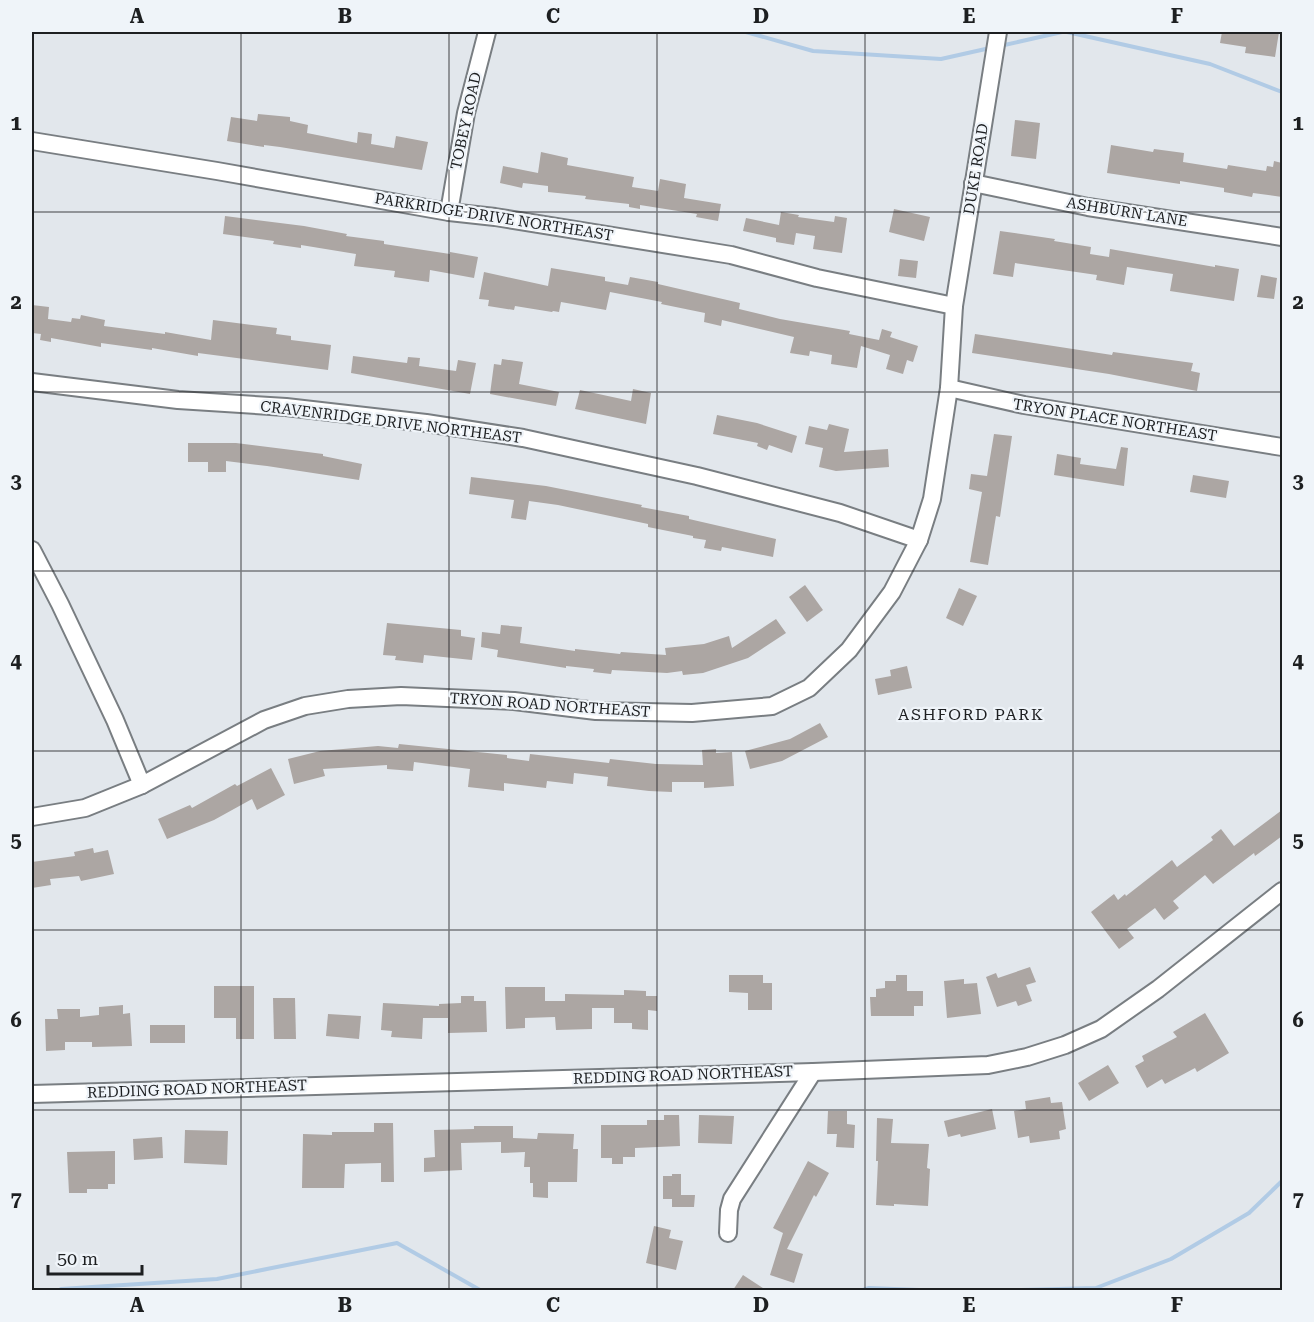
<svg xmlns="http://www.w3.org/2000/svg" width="1314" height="1322" font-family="'Roboto Serif',serif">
<rect width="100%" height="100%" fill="#e2e7ec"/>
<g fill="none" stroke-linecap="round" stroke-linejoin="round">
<g stroke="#b1cbe5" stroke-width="4">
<polyline points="746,32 813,51 941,59 990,48"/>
<polyline points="1067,32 1210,64 1282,92"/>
<polyline points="1000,46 1062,32"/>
<polyline points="61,1289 217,1279 397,1243 480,1290"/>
<polyline points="863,1290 869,1288 919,1290"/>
<polyline points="1021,1290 1096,1288 1171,1259 1249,1213 1282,1181"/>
</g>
</g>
<g fill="#aca6a3">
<polygon points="1222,32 1279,32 1275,57 1245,53 1246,47 1220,43"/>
<polygon points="258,114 290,117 290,121 308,125 307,133 357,143 358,132 372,134 371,144 394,148 396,136 428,142 422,170 280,147 264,145 264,147 227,141 231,117 257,121"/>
<polygon points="1015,120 1040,123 1036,159 1011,156"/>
<polygon points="1111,145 1153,152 1154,149 1184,153 1183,162 1227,169 1228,165 1266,171 1267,166 1273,167 1274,161 1282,163 1282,197 1253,193 1252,197 1224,192 1224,188 1180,181 1180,184 1107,173"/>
<polygon points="541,152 568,158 567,165 634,177 632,187 658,191 660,179 686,184 684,198 721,204 718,221 696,217 697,214 640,205 640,209 629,207 629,204 585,199 586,196 548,192 548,186 523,183 522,188 500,183 503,166 538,173"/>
<polygon points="894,209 930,217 924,241 889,232"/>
<polygon points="781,212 799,215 798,217 834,222 835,216 847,218 842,253 813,249 815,236 796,233 794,245 776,242 776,238 743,231 746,218 779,225"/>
<polygon points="225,216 304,226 347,234 346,236 384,241 384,244 450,254 450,252 478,257 474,278 430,270 429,282 394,277 395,271 354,266 356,254 301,245 301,248 273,244 274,241 223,234"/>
<polygon points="1000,231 1055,239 1054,241 1091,247 1090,254 1109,257 1110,249 1215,267 1215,265 1239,269 1234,301 1170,291 1173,274 1127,267 1124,285 1096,280 1097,275 1015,263 1013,277 993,274"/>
<polygon points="900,259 918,261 916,278 898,276"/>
<polygon points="551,268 605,277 605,281 628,285 630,277 658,282 658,284 740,303 739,309 780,319 850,331 849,334 879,340 882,329 892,332 890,337 918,346 913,362 907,360 903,374 886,369 890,355 861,346 857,368 831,364 832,355 810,351 809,356 790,353 794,337 722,320 721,326 704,322 705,313 661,304 662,302 610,292 606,310 561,302 559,312 553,311 552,312 515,306 514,310 488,306 489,300 479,299 484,272 548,286"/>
<polygon points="1261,275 1277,278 1274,299 1257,297"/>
<polygon points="32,305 49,307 48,319 71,322 72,318 80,319 81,315 105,320 104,326 165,334 165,332 211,340 213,320 277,328 276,334 291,336 291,340 331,345 328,370 198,353 198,356 152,348 152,350 101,343 101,347 51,338 51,342 40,340 41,334 32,333"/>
<polygon points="975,334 1112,355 1113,352 1193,363 1191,371 1200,373 1197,391 1109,374 972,353"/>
<polygon points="353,356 407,363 408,357 420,358 419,366 456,371 458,360 476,363 470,394 351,373"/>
<polygon points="502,359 523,362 519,384 559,392 556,406 490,394 494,364 501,365"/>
<polygon points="633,389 651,393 646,424 575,409 580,390 631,401"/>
<polygon points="717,415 757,423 797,436 792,453 769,445 767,450 757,446 758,443 713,434"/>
<polygon points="829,424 849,429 844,452 888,449 889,467 836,471 819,467 823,448 805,444 809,426 827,430"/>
<polygon points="994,434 1012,436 1000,517 996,516 988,565 970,562 982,492 969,489 971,474 987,476"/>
<polygon points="188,443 236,443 284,449 323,454 323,456 362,464 359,480 267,466 226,461 226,472 208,472 208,462 188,462"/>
<polygon points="1121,447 1128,448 1124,486 1054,475 1057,454 1081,458 1080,464 1116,469"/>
<polygon points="1193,475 1229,481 1226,498 1190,492"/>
<polygon points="471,477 546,486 642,505 641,507 689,516 689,519 776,539 773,557 722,547 721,551 704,548 706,540 693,538 693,536 648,527 648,524 558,505 529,501 526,520 511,518 514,500 469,494"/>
<polygon points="805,585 823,610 807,622 789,597"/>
<polygon points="959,588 977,596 963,626 946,618"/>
<polygon points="776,619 786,633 748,658 703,673 683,675 682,671 667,673 612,670 611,674 593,672 594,669 566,666 566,668 497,657 498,650 481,647 482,632 500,634 501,625 522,627 520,643 575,651 575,649 620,654 621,652 666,655 665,648 704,644 729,636 732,648"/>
<polygon points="387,623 461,630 461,636 475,638 472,660 424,655 423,663 395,660 396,656 383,655"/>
<polygon points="907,666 912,688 878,695 875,679 891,676 890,670"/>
<polygon points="820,723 828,737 782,761 750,769 745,751 790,739"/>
<polygon points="399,744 507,755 507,758 529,761 530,754 609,763 610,759 656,764 703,765 702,750 716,749 716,753 732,752 734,786 704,788 704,782 672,782 672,792 649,791 607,786 608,777 574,773 573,784 547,781 546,788 504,783 504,791 468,787 470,769 414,762 413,771 387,769 387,765 323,769 325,776 294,784 288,759 320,751 378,746 398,748"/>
<polygon points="271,768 285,795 257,810 252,799 214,820 167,839 158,819 190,805 192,808 235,784 237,786"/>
<polygon points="1282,810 1282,836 1255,856 1254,853 1213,884 1205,875 1173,901 1179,908 1164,920 1155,908 1127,929 1134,938 1119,949 1091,912 1114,894 1118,900 1125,894 1126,896 1172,860 1177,867 1213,840 1211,837 1221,829 1234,846"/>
<polygon points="93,848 94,853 108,850 114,874 81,881 79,876 50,879 51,885 32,888 32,862 75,856 74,852"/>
<polygon points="1030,967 1036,982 1026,985 1032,1001 1018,1006 1016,1001 997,1007 986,977 996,973 998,978"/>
<polygon points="729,975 763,975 763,983 772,983 772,1010 748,1010 748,993 729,992"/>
<polygon points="896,975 907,975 907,991 923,991 923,1006 914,1006 914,1016 871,1016 870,997 876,997 876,989 885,988 885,981 896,981"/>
<polygon points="964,979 964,984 977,983 981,1014 947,1018 944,981"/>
<polygon points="214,986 254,986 254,1039 236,1039 236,1018 214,1018"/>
<polygon points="505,987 545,987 545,1001 565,1001 565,994 624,995 624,990 646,991 646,996 657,996 657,1011 648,1010 648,1030 632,1029 632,1023 614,1023 614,1008 592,1008 592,1029 556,1030 555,1017 525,1018 525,1028 506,1029"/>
<polygon points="461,996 474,996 474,1001 486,1001 487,1032 448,1033 448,1018 423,1018 422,1039 391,1037 392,1031 381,1030 383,1003 439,1006 439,1004 461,1003"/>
<polygon points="273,998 295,998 296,1039 274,1039"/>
<polygon points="123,1005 123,1014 130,1013 132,1046 92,1047 92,1042 65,1042 65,1050 46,1051 45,1019 58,1019 57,1009 80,1009 80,1017 99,1015 99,1007"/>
<polygon points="1205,1013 1229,1053 1197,1072 1195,1068 1165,1084 1162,1079 1147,1088 1135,1066 1144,1061 1142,1056 1177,1037 1173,1032"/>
<polygon points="328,1014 361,1016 359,1039 326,1036"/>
<rect x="150" y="1025" width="35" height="18"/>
<polygon points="1108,1065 1119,1083 1089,1101 1078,1083"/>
<polygon points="1050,1097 1051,1103 1062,1102 1066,1129 1059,1131 1060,1139 1030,1143 1029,1136 1018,1138 1014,1111 1026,1109 1025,1101"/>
<polygon points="992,1109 996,1129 961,1137 960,1134 948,1137 944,1121"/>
<polygon points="828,1111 847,1111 847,1124 855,1125 854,1148 836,1147 837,1134 827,1134"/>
<polygon points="664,1115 679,1115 680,1146 635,1148 635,1157 623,1157 623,1164 612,1164 612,1158 601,1158 601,1125 647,1125 647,1120 664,1120"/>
<polygon points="699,1115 734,1116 732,1144 698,1143"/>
<polygon points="877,1118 893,1119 891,1143 929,1144 927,1168 930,1169 928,1206 894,1204 894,1206 876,1205 878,1161 876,1161"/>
<polygon points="374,1123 393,1123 394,1182 381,1182 381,1163 345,1164 344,1188 302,1188 303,1134 332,1135 332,1132 374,1132"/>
<polygon points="474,1126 513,1126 513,1138 537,1139 538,1133 574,1134 573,1149 578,1149 577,1182 548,1182 548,1198 533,1197 533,1183 530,1183 530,1167 524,1167 525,1152 501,1153 501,1142 461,1143 462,1170 424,1172 424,1158 435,1157 434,1130 474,1129"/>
<polygon points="185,1130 228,1131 227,1165 184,1163"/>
<polygon points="162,1137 163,1158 134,1160 133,1139"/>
<polygon points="115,1151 115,1184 108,1184 108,1189 87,1189 87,1193 69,1193 67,1152"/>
<polygon points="808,1161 829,1173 816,1197 814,1195 787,1249 803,1254 794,1283 770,1275 783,1233 773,1228"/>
<polygon points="672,1174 681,1174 681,1195 695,1195 694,1207 672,1207 672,1199 663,1199 663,1176 672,1176"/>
<polygon points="654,1226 671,1230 669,1238 683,1241 676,1270 646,1263"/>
<polygon points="743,1275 766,1290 733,1290"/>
</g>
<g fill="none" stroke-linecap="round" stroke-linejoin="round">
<defs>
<g id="minor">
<polyline points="32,141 217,171 449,212 495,217 731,255 817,278 954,306"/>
<polyline points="973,183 1088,207 1282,237"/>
<polyline points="449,212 466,113 487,32"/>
<polyline points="32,382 178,400 286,407 426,423 523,438 697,476 840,513 919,540"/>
<polyline points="949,388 1024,405 1282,447"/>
<polyline points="32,550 60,604 115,720 142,785"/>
<polyline points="32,817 85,808 142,785 264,720 305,706 348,699 401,696 514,701 596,711 692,713 772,706 809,688 849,650 892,592 919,540 932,499 949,388 954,306 998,32"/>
<polyline points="32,1094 813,1072 988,1065 1027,1057 1065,1045 1101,1029 1158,989 1282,891"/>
<polyline points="728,1233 729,1210 732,1199 813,1072"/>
</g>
</defs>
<use href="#minor" stroke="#797e82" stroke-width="20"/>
<use href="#minor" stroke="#fff" stroke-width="16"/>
</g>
<path fill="none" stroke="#1d1f21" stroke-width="1.5" stroke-opacity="0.55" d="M241,32v1258M449,32v1258M657,32v1258M865,32v1258M1073,32v1258M32,212h1250M32,392h1250M32,571h1250M32,751h1250M32,930h1250M32,1110h1250"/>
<g text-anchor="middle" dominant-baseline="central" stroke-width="4.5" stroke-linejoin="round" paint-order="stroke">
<g font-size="15" fill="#1d1f21" stroke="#eff4f9">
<text transform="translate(466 121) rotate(-78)">TOBEY ROAD</text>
<text transform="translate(976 169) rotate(-81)">DUKE ROAD</text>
<text transform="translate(1127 212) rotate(9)">ASHBURN LANE</text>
<text transform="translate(494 217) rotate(9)">PARKRIDGE DRIVE NORTHEAST</text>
<text transform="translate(1115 420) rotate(9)">TRYON PLACE NORTHEAST</text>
<text transform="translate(391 422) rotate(7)">CRAVENRIDGE DRIVE NORTHEAST</text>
<text transform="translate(550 705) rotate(4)">TRYON ROAD NORTHEAST</text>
<text transform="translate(683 1075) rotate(-2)">REDDING ROAD NORTHEAST</text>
<text transform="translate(197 1089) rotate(-2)">REDDING ROAD NORTHEAST</text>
</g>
<g font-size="16" letter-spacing="1.5" fill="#1d1f21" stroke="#eff4f9">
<text x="971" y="714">ASHFORD PARK</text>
</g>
</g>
<rect width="1314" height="1322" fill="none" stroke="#eff4f9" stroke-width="66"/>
<path d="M48 1265v9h94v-9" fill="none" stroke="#1d1f21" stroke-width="3"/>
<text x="57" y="1265" font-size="18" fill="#1d1f21" stroke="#eff4f9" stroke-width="4.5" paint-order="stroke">50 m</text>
<rect x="33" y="33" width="1248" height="1256" fill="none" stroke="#1d1f21" stroke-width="2"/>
<g font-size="20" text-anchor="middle" font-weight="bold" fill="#1d1f21">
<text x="137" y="23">A</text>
<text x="345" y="23">B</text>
<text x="553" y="23">C</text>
<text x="761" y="23">D</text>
<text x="969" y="23">E</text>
<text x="1177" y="23">F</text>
<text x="16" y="130">1</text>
<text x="1298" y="130">1</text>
<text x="16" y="309">2</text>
<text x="1298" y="309">2</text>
<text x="16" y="488">3</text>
<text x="1298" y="488">3</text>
<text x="16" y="668">4</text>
<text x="1298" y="668">4</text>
<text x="16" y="847">5</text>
<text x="1298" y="847">5</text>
<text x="16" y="1027">6</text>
<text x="1298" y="1027">6</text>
<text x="16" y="1206">7</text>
<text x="1298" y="1206">7</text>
<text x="137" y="1312">A</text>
<text x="345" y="1312">B</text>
<text x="553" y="1312">C</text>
<text x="761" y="1312">D</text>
<text x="969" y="1312">E</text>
<text x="1177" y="1312">F</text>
</g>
</svg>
